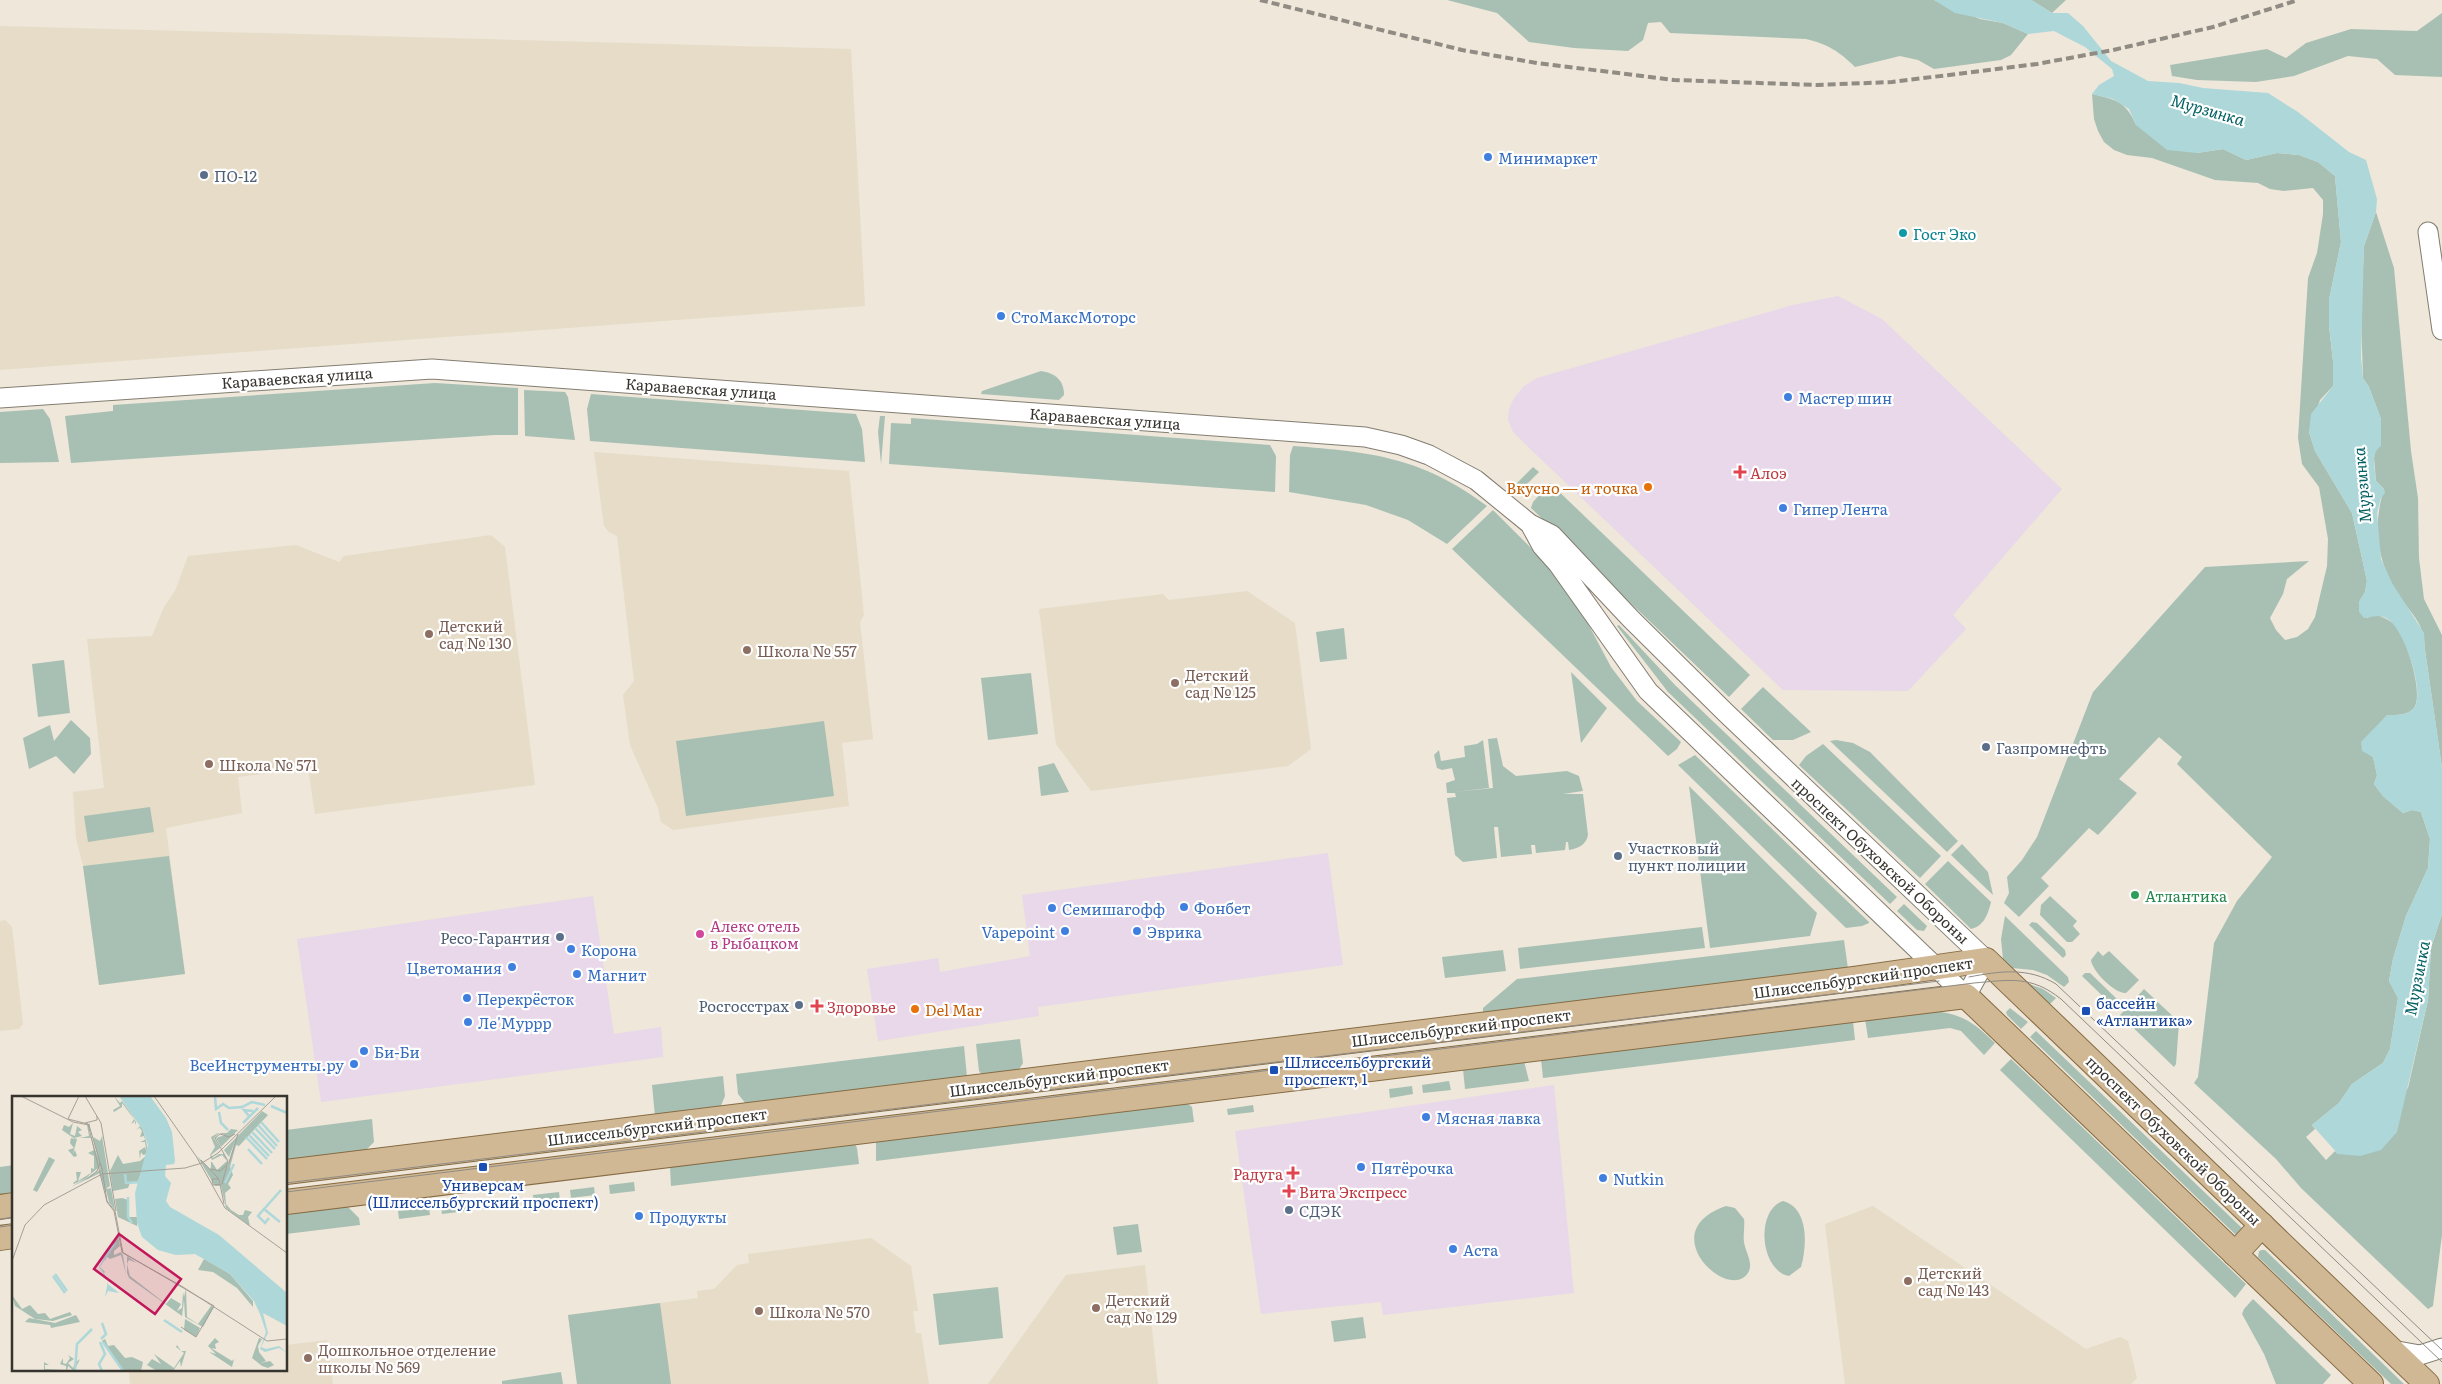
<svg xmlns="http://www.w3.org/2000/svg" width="2442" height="1384" font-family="Literata,serif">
<rect width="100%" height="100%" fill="#eee7da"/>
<g fill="#e9d8e9">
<polygon points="1838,296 1882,319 2062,489 1953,615 1966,629 1908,691 1783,690 1522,441 1513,432 1508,420 1509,409 1514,398 1524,386 1537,378 1793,305"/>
<polygon points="1328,853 1343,965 1038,1007 1039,1016 878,1041 867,969 938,958 940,972 1030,956 1022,895"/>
<polygon points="593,896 614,1034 661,1027 663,1057 321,1102 297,939"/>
<polygon points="1554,1085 1574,1293 1383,1315 1381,1302 1261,1314 1235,1131"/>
</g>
<g fill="#e6dcc7">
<polygon points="0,26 851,49 865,306 0,370"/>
<polygon points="594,452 849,471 864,615 860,622 873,739 842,743 849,806 673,830 661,822 658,808 630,745 623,695 634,681 617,536 609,532 604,526"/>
<polygon points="491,535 505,547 535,785 315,814 308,768 238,777 242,813 166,828 185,974 99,985 83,866 76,838 73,792 104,788 87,639 152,636 164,607 175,591 188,556 296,545 339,562 344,556"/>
<polygon points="1247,591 1295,623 1311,749 1288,766 1091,791 1056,744 1039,609 1163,594 1169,600"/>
<polygon points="5,920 12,927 23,1024 19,1029 0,1031 0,921"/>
<polygon points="1873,1206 2086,1349 2120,1337 2128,1341 2137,1378 2131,1384 1845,1384 1825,1224"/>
<polygon points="871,1238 911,1266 918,1311 913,1311 916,1333 921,1333 929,1384 577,1384 568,1315 698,1298 697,1291 714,1289 737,1265 749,1263 748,1254"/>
<polygon points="1145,1265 1158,1384 988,1384 1066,1275"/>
<polygon points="327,1340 333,1384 130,1384 129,1370 286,1370 286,1345"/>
</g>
<g fill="#a8c0b3">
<path d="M1447,0h487l46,19 23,4 25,11 -17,21 -10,5 -67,9 -16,-9 -18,-4 -45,11c-16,-16 -28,-23 -49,-28l-136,-6 -9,-11 -13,1 -5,17 -15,11 -54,-3 -45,-6 -32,-29z"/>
<polygon points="2031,0 2066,0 2052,13"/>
<polygon points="2442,13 2442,77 2395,75 2377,59 2348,56 2294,76 2256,82 2197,80 2172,76 2170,65 2267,49 2286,58 2306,43 2351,29 2417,31"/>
<path d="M2092,94c24,6 34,7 44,31l61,28 26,-4 23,11 31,-7 22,2 19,7 17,14 6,66 -12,58v26l4,35v25l-13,14 -11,32 6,19 37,62 15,68 -2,11 -6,10 8,16 9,-4c8,4 17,7 22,15 9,13 27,68 15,80 -7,7 -18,6 -26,6l-17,40 3,2 4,18 -3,9 9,12 20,17 9,-3 9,2 9,27 -2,29 -22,48 -13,43 -4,22 9,17 -8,51 -7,14 -31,21 -13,19 -27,22 3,4 -9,8 20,23 9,-9 3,3 70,-66 20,-88 3,-52 11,-34v321l-9,71 -5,3 -127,-121 -25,-29 -82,-76 4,-6 16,-134 23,-42 35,-44 -95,-93 5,-7 -23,-20 -40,42 18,14 -39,42 -9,-7 -48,50 8,8 -30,31 -15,-14 5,-10 -2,-16 15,-17 15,-23 56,-145 112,-125 104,-6 -22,18 -4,15 -13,24 6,12 9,10 12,-3 11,-8 7,-12 12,-51 1,-27 -9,-52 -17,-23 -4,-26 10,-160 9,-25 6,-39v-14l-10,-12 -29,3 -14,-2 -12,-6 -43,-3 -63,-22 -25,-3 -13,-5 -10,-8 -6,-11 -4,-12z"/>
<path d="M2376,212l18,56 17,183 7,47 1,60 5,41 18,36v133l-17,-118c-1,-27 -11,-33 -26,-54 -22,-35 -27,-68 -15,-107l-8,-8 -2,-23 7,-39 -12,-32 -6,-9 -2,-63 3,-69z"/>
<path d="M1041,371c14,2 23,9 23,24l-5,5 -78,-6 1,-3z"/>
<polygon points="435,383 518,388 518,435 495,435 71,463 65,416 113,411 113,405"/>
<polygon points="524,390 565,392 568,397 575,440 525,436"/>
<polygon points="591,394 856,414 862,429 865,462 590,441 587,409"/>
<polygon points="43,409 50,419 59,462 0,463 0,412"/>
<polygon points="880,416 885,416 881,464 878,432"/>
<polygon points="911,418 1270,445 1276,456 1275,492 889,464 891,423 911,424"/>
<path d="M1293,446c79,6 128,11 194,60l-40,38 -39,-24 -42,-15 -77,-13 1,-37z"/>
<polygon points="1533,467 1539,472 1519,492 1514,493 1511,489"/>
<polygon points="1550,483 1750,675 1729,697 1531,508 1533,502"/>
<polygon points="1493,510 1546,563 1577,603 1611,667 1637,701 1681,742 1677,749 1668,756 1452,549"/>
<polygon points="1619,625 1675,685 1897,897 1890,904 1668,692 1617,626"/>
<polygon points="1344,628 1347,659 1320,662 1316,632"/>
<polygon points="64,660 70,713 38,717 32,664"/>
<polygon points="1571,672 1607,708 1581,743"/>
<polygon points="1031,673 1038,734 988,740 981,678"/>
<polygon points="1763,687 1811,732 1793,740 1773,740 1741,709"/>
<polygon points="71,720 90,738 91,754 74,774 56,756 29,769 23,738 50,725 54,741"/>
<polygon points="824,721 834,796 686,816 676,741"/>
<path d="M1497,738l6,28 13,10 51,-5 12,5 4,15 -20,3h20l5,41c-2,10 -9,13 -19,15l-1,-8h-2l-1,8 -29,3 -1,-8h-4l1,9 -31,3 -3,-30h-4l3,31 -34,4 -8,-7 -8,-57 9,-1 -1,-4h-8l-1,-10 9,-3 -3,-12 -10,2 -5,-2 -3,-13 5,-5 2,11 24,-4 -1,-11 13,-2 6,-4 6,48 -34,4 38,-4 -5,-49z"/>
<polygon points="1836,740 1853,743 1870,752 1958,841 1947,852 1830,741"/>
<polygon points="1823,744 1941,856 1920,878 1799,765 1806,756"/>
<polygon points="1695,755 1869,922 1869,923 1862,926 1846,928 1678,765"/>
<polygon points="1054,763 1069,792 1041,796 1038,767"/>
<polygon points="1689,786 1817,913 1810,936 1710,948"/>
<polygon points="150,807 154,832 88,842 84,816"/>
<polygon points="1962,844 1988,872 1993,895 1951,855"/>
<polygon points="169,856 185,974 99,985 83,866"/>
<path d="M1948,861l43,41c-3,12 -7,24 -20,27l-46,-45z"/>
<polygon points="2050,896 2077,921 2073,926 2080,934 2072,942 2067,942 2040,915 2041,905"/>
<polygon points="1904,904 1927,926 1924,931 1917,930 1897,911"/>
<polygon points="2005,916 2068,977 2069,982 2064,987 2047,975 2033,970 2012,968 2003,959 2001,939"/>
<polygon points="2032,922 2037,923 2065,950 2066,955 2063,958 2029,925"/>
<polygon points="1702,927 1705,948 1520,969 1518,948"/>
<polygon points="1844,940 1848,969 1483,1014 1483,1008 1517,979"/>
<polygon points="1503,950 1506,971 1445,978 1442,957"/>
<path d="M2098,951l5,5 6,-5 30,29 -13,13c-11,1 -34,-22 -35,-33z"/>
<polygon points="2085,973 2090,973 2118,1000 2119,1005 2116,1009 2082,976"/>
<polygon points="2027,983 2043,989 2056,998 2050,1004"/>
<polygon points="2144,989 2179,1022 2176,1064 2174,1067 2120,1015"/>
<polygon points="2010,1008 2028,1022 2021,1029 2007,1015 2006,1012"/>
<path d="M1932,1011c31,3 41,11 63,32l-11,12 -23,-24 -11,-3 -82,10 -3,-19z"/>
<polygon points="1853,1021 1855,1040 1543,1078 1541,1059"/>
<polygon points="2036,1031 2243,1229 2237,1236 2030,1037"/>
<polygon points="1020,1039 1023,1063 1018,1071 983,1076 979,1071 976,1044"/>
<polygon points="964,1046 967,1077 746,1104 738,1094 736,1074"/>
<polygon points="2011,1059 2246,1284 2235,1298 2000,1070"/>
<polygon points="1524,1061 1529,1081 1465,1089 1463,1069"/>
<polygon points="723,1076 725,1096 720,1108 655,1116 652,1085"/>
<polygon points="1449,1081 1451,1090 1423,1093 1422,1085"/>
<polygon points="1412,1086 1413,1094 1390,1098 1389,1089"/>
<polygon points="1187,1103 1192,1107 1194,1122 876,1161 876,1141"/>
<polygon points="1253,1105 1254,1112 1228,1115 1227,1109"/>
<polygon points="372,1119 374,1142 365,1151 286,1161 286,1130"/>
<polygon points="855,1144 857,1148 859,1164 671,1186 670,1167"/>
<polygon points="14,1165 14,1196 0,1198 0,1167"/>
<polygon points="634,1182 635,1191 610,1194 609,1185"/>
<polygon points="594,1187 595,1195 571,1198 570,1190"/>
<polygon points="559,1192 560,1200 534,1203 533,1195"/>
<polygon points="504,1198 505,1206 479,1209 478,1201"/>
<path d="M1783,1201c26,7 24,45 18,66l-12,9c-29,-5 -34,-66 -6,-75z"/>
<polygon points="466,1203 467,1211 442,1214 441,1206"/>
<polygon points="347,1206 359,1218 360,1225 286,1234 286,1214"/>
<path d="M1726,1206l9,2 9,11c1,8 -1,15 0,23 1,9 9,20 5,29 -17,35 -99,-39 -23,-65z"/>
<polygon points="429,1207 430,1215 399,1219 398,1211"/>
<polygon points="1138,1224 1142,1252 1117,1255 1113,1227"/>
<polygon points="2262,1250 2265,1250 2404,1384 2391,1384 2258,1257 2259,1251"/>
<polygon points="998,1287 1003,1338 939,1345 933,1294"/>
<polygon points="2253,1299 2331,1375 2323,1384 2276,1384 2264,1354 2242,1314 2244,1309"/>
<polygon points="660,1303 671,1384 577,1384 568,1315"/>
<polygon points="1363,1317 1366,1338 1334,1342 1331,1321"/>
<polygon points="561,1372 563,1384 502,1384 502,1381"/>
</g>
<path fill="#add7d9" d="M1934,0h97l21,13h16l15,13 28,35 37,20 31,2 24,5 65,5 30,19 51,40 17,8 11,39 -1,13 -12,34 -3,111 2,21 6,9 12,32v27c-11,8 -6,22 -5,35l8,8 1,4 -4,5 -4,15 4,46 11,24 32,50 1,17 17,118v146l-11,34 -3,52 -31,132 -16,18 -21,6 -22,-2 -26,-29 27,-22 13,-19 31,-21 7,-14 8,-51 -9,-17 4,-22 13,-43 22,-48 2,-29 -9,-27 -9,-2 -9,3 -20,-17 -9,-12 3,-9 -4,-18 -11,-6 -1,-9 26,-27c8,0 19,1 26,-6 14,-14 -9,-79 -24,-89 -10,-7 -15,-3 -25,-2l-5,-6v-10l6,-10 2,-11 -15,-68 -37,-62 -6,-19 2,-18 22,-28v-25l-4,-35v-26l12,-58 -6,-66 -17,-14 -19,-7 -22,-2 -31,7 -23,-11 -26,4 -30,-3 -31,-25 -7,-16 -16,-10 -21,-5 7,-9 15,-9 -2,-7 -27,-22 -31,-16 -26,3 -25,-11 -48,-10z"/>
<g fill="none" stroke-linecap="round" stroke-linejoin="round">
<defs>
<g id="minor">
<polyline points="2428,232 2442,330"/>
<polyline points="0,398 432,369 1311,433 1365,437 1401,445 1429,455 1476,480 1530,524 1552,535 1631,619 1726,713 1986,960 1966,996 1648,691 1558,564 1542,546 1530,524"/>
<polyline points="2392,1350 2420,1355 2442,1348"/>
</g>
<g id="major">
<polyline points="286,1172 1854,979 1986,960 2427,1384"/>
<polyline points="286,1202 1966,996 2371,1384"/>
<polyline points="0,1207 14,1205"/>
<polyline points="0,1238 14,1236"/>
<polyline points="2235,1254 2262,1225"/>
</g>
</defs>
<use href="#minor" stroke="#837d71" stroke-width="21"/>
<use href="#major" stroke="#866b42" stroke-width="26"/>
<use href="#minor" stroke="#fff" stroke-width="19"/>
<use href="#major" stroke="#d0b894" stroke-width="24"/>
<g stroke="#908b83" stroke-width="1">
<path d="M1969,977c31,-6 59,-10 87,7l386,366"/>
<polyline points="286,1183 1939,981"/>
<path d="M286,1192l1688,-209c35,-3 57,-8 87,16l381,363"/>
<polyline points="0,1219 14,1217"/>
<polyline points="0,1227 14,1225"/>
</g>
<polyline stroke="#908b83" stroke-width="4" stroke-dasharray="8 4" stroke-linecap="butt" points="1260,0 1462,50 1537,63 1674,80 1817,85 1892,82 2037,64 2113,50 2213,27 2298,0"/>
</g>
<g fill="#3f7fe0" stroke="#fff" stroke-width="2">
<circle cx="1488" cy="157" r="5"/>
<circle cx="1001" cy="316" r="5"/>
<circle cx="1788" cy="397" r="5"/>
<circle cx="1783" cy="508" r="5"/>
<circle cx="1184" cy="907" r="5"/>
<circle cx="1052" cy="908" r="5"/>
<circle cx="1065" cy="931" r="5"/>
<circle cx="1137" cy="931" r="5"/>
<circle cx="571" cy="949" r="5"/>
<circle cx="512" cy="967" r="5"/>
<circle cx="577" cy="974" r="5"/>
<circle cx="467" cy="998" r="5"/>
<circle cx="468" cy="1022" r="5"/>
<circle cx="364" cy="1051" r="5"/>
<circle cx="354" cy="1064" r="5"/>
<circle cx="1426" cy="1117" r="5"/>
<circle cx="1361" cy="1167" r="5"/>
<circle cx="1603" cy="1178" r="5"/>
<circle cx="639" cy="1216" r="5"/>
<circle cx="1453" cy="1249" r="5"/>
</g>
<g fill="#5c6f8a" stroke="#fff" stroke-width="2">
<circle cx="204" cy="175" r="5"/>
<circle cx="1986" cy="747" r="5"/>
<circle cx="1618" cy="856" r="5"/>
<circle cx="560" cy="937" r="5"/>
<circle cx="799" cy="1005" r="5"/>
<circle cx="1289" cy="1210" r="5"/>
</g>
<circle fill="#0f9aa8" stroke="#fff" stroke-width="2" cx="1903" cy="233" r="5"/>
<g fill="#e0444e" stroke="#fff" stroke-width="2">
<path d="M1737.5 464.5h5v5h5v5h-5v5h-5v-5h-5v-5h5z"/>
<path d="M814.5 998.5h5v5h5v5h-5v5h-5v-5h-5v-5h5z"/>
<path d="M1290.5 1165.5h5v5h5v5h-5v5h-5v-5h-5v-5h5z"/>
<path d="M1286.5 1183.5h5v5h5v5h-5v5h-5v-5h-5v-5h5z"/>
</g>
<g fill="#e8710a" stroke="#fff" stroke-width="2">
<circle cx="1648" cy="487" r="5"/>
<circle cx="915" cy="1009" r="5"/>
</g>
<g fill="#8d6e63" stroke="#fff" stroke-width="2">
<circle cx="429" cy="634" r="5"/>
<circle cx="747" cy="650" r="5"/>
<circle cx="1175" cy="683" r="5"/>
<circle cx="209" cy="764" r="5"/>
<circle cx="1908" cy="1281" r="5"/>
<circle cx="1096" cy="1308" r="5"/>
<circle cx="759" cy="1311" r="5"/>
<circle cx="308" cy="1358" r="5"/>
</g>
<circle fill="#2e9e5b" stroke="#fff" stroke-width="2" cx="2135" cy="895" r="5"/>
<circle fill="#d1479c" stroke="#fff" stroke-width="2" cx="700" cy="934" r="5"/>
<g fill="#1a4fb4" stroke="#fff" stroke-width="2">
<rect x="2081" y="1006" width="10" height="10" rx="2.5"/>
<rect x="1269" y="1065" width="10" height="10" rx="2.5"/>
<rect x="478" y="1162" width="10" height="10" rx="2.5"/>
</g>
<g text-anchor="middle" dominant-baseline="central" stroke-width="4.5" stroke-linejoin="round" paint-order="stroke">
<g font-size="15" fill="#366cbe" stroke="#fff" text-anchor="start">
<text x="1498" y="157">Минимаркет</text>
<text x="1011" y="316">СтоМаксМоторс</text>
<text x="1798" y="397">Мастер шин</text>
<text x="1793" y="508">Гипер Лента</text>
<text x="1194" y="907">Фонбет</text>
<text x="1062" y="908">Семишагофф</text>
<text x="1055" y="931" text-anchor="end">Vapepoint</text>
<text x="1147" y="931">Эврика</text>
<text x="581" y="949">Корона</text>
<text x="502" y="967" text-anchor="end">Цветомания</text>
<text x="587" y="974">Магнит</text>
<text x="477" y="998">Перекрёсток</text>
<text x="478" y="1022">Ле'Муррр</text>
<text x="374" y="1051">Би-Би</text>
<text x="344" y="1064" text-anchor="end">ВсеИнструменты.ру</text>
<text x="1436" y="1117">Мясная лавка</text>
<text x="1371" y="1167">Пятёрочка</text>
<text x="1613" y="1178">Nutkin</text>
<text x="649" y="1216">Продукты</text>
<text x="1463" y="1249">Аста</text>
</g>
<g font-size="15" fill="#4e5e75" stroke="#fff" text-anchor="start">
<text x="214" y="175">ПО-12</text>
<text x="1996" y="747">Газпромнефть</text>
<text x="1628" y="847">Участковый<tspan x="1628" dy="17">пункт полиции</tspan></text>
<text x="550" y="937" text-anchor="end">Ресо-Гарантия</text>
<text x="789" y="1005" text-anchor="end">Росгосстрах</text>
<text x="1299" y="1210">СДЭК</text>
</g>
<g font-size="15" fill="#0d838f" stroke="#fff" text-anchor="start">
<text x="1913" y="233">Гост Эко</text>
</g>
<g font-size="15" fill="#37342f" stroke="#fff">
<text transform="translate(297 377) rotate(-4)">Караваевская улица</text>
<text transform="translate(701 388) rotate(4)">Караваевская улица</text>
<text transform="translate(1105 418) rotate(4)">Караваевская улица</text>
<text transform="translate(1881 860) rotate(43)">проспект Обуховской Обороны</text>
<text transform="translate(1863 977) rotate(-8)">Шлиссельбургский проспект</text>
<text transform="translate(1461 1027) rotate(-7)">Шлиссельбургский проспект</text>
<text transform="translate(1059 1077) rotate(-7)">Шлиссельбургский проспект</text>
<text transform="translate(657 1126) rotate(-7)">Шлиссельбургский проспект</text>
<text transform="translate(2174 1140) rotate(44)">проспект Обуховской Обороны</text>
</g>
<g font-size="15" fill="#be3a42" stroke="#fff" text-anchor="start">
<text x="1750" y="472">Алоэ</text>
<text x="827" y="1006">Здоровье</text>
<text x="1283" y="1173" text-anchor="end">Радуга</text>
<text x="1299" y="1191">Вита Экспресс</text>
</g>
<g font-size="15" fill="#c56008" stroke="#fff" text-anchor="end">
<text x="1638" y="487">Вкусно — и точка</text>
<text x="925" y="1009" text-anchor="start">Del Mar</text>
</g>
<g font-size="15" fill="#785e54" stroke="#fff" text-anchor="start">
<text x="439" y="625">Детский<tspan x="439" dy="17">сад № 130</tspan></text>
<text x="757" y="650">Школа № 557</text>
<text x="1185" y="674">Детский<tspan x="1185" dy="17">сад № 125</tspan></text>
<text x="219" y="764">Школа № 571</text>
<text x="1918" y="1272">Детский<tspan x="1918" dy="17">сад № 143</tspan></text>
<text x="1106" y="1299">Детский<tspan x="1106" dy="17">сад № 129</tspan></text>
<text x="769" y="1311">Школа № 570</text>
<text x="318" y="1349">Дошкольное отделение<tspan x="318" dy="17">школы № 569</tspan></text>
</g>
<g font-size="15" fill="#27864d" stroke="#fff" text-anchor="start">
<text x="2145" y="895">Атлантика</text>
</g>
<g font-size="15" fill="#b23c85" stroke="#fff" text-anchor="start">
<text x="710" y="925">Алекс отель<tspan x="710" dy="17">в Рыбацком</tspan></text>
</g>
<g font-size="15" fill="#164399" stroke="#fff" text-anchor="start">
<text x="2096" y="1002">бассейн<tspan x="2096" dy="17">«Атлантика»</tspan></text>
<text x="1284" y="1061">Шлиссельбургский<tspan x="1284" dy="17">проспект, 1</tspan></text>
<text x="483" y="1184" text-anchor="middle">Универсам<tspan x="483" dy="17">(Шлиссельбургский проспект)</tspan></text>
</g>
<g font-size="16" font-style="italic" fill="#025f62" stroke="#fff">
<text transform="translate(2208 109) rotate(16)">Мурзинка</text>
<text transform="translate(2361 485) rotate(-95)">Мурзинка</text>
<text transform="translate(2416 978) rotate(-79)">Мурзинка</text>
</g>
</g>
<g transform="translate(12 1096)">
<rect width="275" height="275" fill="#eee7da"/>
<path d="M102,0l6,7 2,-2 21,29 3,11 1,5v8l-4,1 -2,-3 -1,7 -8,2 8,-2 -1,-8 6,-4 2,6 -2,-11h-5l5,-2 -1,-4 -4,1 2,-6 -3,-4v1l-3,2 4,-4 -10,-13 6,9v3l-2,-5v2l-3,2 3,-5 -12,-16v4l-8,5 -1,-2 7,-4zM250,15l6,4 -29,31 -3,-1 -6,22 3,8 -5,9 3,4 -6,5 1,11 5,6 8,5h4l2,-5 7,2 -4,5 2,9 -24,-18 -5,-22 15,-47 -7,18 -5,-7zM61,27l-3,11 5,2 2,-10 5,4 -4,2 4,4 -8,2 3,1 -4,15 2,-4 2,6 -3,1 -6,-7 6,-2 -4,-5 1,-5 4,1 -13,-9 2,-5 5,2zM78,27l-1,9 12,34v2l2,5 3,19h-1l-5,-19 -29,14 29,-17 -1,-3 -13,11 -12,6 -1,-1 4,-3 -1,-8h5l-3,9 13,-8v-17v12l3,1v-13l-6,-3 6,-3 -3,-12h-11l9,-2 -2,-11zM219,33l7,1 -17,17 -5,-9 9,-3 -6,-2 -5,5 6,10 -9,7 2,3 6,-4h5l4,9 -5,19 -2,3 -2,-7 1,8h-5l-18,-30 13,13 1,-2v-5h1l5,8 10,-9 -5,-6 -10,5 -2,-5 5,-8 -4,-10 7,-4h9zM90,40l8,50 -3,2 -1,-6 1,7 4,-1 4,22 -6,-8 -16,-65 7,4zM106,59l5,9 17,-3 7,-6 -9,26 -8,2 -2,5 -15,3 -3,-20zM37,61l6,3 -18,32 -4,-2zM110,102l6,2 -1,17h10v9l-19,-9 -3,-18zM106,140l2,10 -6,5v4l7,-3 2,3 3,19 -5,-19 -11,4 -3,-2 -2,4 -5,6 5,5 -1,1 -4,-6 5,-6 -1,-3 -4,5zM115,160l10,7 -8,-3 -2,4 3,12 36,28 5,-6 10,6 -4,7 5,-3 1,-16 1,5 2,-8 1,28 11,7 13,-18 3,1 -11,20 -18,-10 -1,-17 -2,16 -53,-38 -2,-5zM192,163l26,15 23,27v6l-16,-19 -24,-16 -15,-2zM0,199l10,14 8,-4 8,9 7,-1 5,6 20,-7 2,3 -19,6 -18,-2 -20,-13zM64,219l4,7 -29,6 -1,-3 -25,-3 4,-4 26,5zM173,223l15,9 -4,9 -12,-7zM203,242l4,4 -4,2 1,5 -5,-1 21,13 2,-2 -2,8 -23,-15 7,2 -8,-8zM247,242l3,1 -4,7 1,6 7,9 -6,2 10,-2 4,4 -6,3 -6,-2 -10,-8zM93,243l3,7 6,-1 11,13 7,-1 11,5 -2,9h-18l-21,-30zM165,249l4,6h5l-5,16 -1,-6 -7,10h-16l-10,-6 5,-6 9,5 -7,-10 20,14 10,-15 -8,-6zM56,259l6,4 -6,4 5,5 2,-5 5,-4 -6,12 -6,-5 -1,5h-23v-9l5,3h-4v4l21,1v-4l-6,-2 3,-6v5l3,1 4,-6z" fill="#a8c0b3"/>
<path d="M107,0h31l16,22 6,14 3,29 -1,3 -8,1 -1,11 6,7 -5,18 4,6 49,28 68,58v33l-24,-13 5,20 -7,14 5,2 13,-3 8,7 -8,-5 -14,4 -5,-3 6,-17 -6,-18 -6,-13 -24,-27 -35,-20 -19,1 -18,-5 -16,-13 -5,-14 -2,-30 13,-48 -5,-15zM105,146l-17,25 3,4 5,10v3l11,9 -11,-2 -3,6 3,-16 -9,-14 11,-20z" fill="#add7d9"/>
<path fill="none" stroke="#add7d9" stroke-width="2.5" d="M120,0l18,22 7,20 -1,30M203,0l1,13 7,-5 6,4 13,-1 10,-5 13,3M259,10l16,7M207,16l2,11 7,7M237,20l-5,-6 9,1M249,26l18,20M231,27l15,-15M246,29l19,21M243,32l20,21M240,36l20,21M237,39l20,21M234,41l21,22M145,52l4,-6 11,-2M236,53l14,15M144,76l1,30 12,19 118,84M113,78l1,9 14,-1M213,87l9,-19M116,101v20l4,6M253,112l16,-18M257,122l-4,5 -7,-7 6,-7 16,13M43,178l12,17M41,180l12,17M152,224l18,12M89,243l5,-5 -4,-11M88,246l5,12 -6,10 3,7M91,246l20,29M63,275l2,-27 15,-15"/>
<path fill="none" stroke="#a59f96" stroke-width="1" d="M9,0l52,26 16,3 13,44 5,32 8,10 8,42 60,34 84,54 20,-2M67,0l-11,23 20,5 19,78 7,9 8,41 92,54 -18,31 -15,-10M73,0l16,27 15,88M142,0l42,60 29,52 62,45M73,27l12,-3v-4M189,64l18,19 5,25M217,67l9,-29M199,73l9,2 7,-6M75,83l10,-8 3,-8M206,83h-6l1,6 9,-1 6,-23 -13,-23 5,-4 9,3 6,-3M0,165l13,-36 19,-20 58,-31 83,-6 17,-5 16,-10 58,-57"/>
<path fill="#c2185b" fill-opacity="0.15" stroke="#c2185b" stroke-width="2.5" d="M107,138l62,45 -26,35 -61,-45z"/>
<rect width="275" height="275" fill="none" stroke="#37342f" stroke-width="2.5"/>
</g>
</svg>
